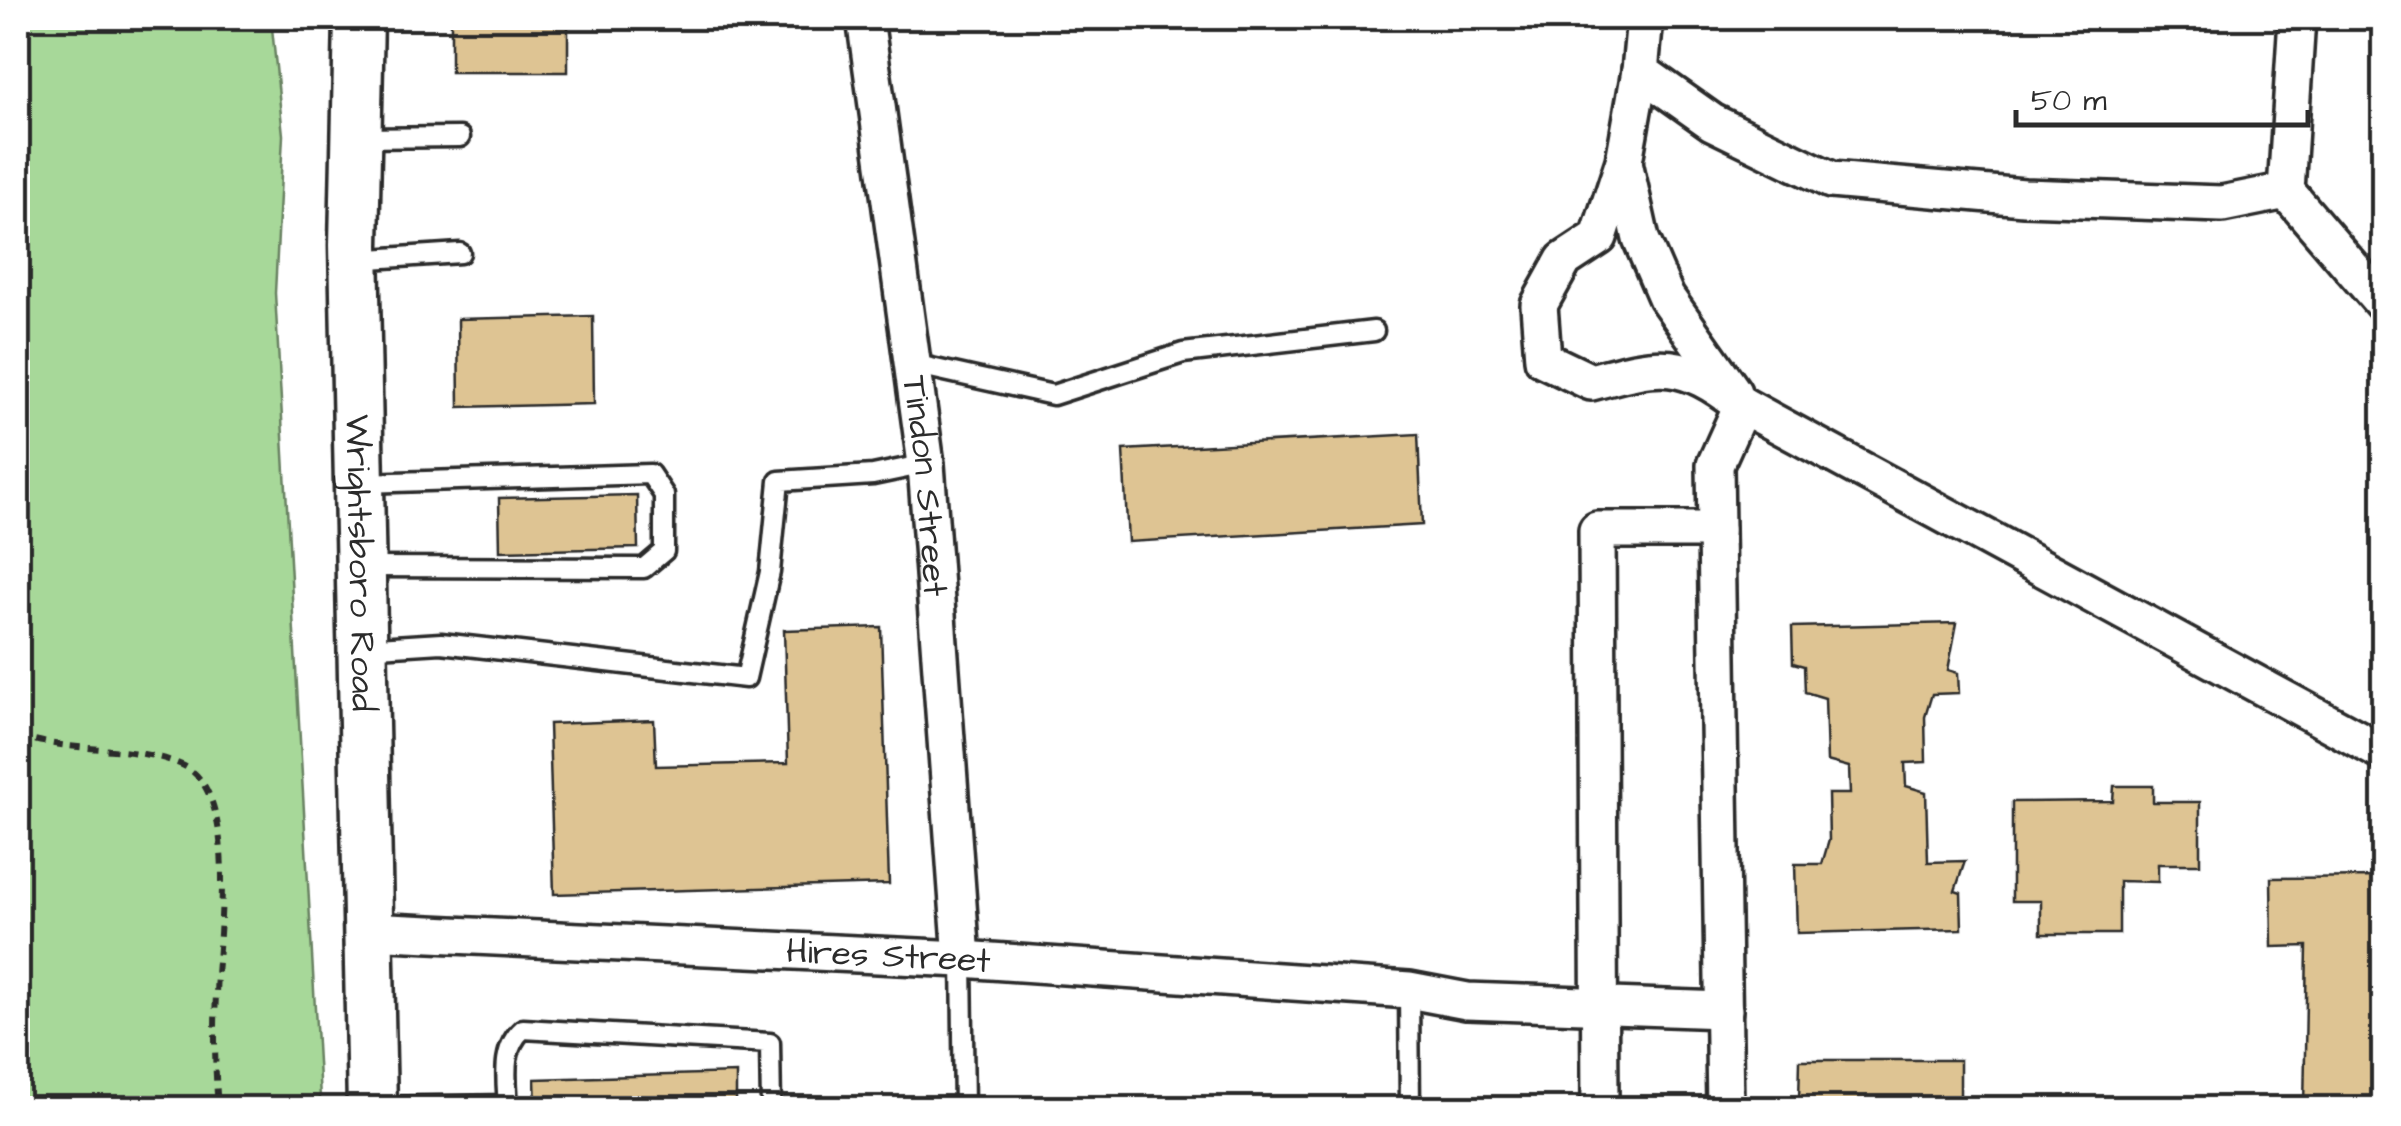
<svg xmlns="http://www.w3.org/2000/svg" width="2401" height="1126" font-family="'Architects Daughter',sans-serif">
<rect width="100%" height="100%" fill="#fff"/>
<filter id="ink" filterUnits="userSpaceOnUse"><feTurbulence type="fractalNoise" baseFrequency=".01" numOctaves="2"/><feDisplacementMap in="SourceGraphic" scale="20" xChannelSelector="R" yChannelSelector="G"/><feConvolveMatrix kernelMatrix="1 2 1 2 8 2 1 2 1" color-interpolation-filters="sRGB"/></filter>
<g filter="url(#ink)">
<polygon fill="#a7d899" stroke="#698262" stroke-width="2.5" points="18,18 271,18 283,135 275,293 320,1098 316,1108 18,1108"/>
<g fill="#dec493" stroke="#2b2b2b" stroke-width="2.5">
<rect x="451" y="18" width="117" height="54"/>
<polygon points="593,316 594,404 459,407 458,319"/>
<polygon points="1418,434 1422,525 1128,542 1123,450"/>
<polygon points="637,495 638,548 500,551 499,498"/>
<polygon points="1957,623 1948,670 1958,673 1959,693 1932,694 1925,717 1926,762 1905,763 1906,786 1926,792 1928,862 1965,861 1955,891 1961,893 1962,929 1797,933 1795,864 1822,864 1829,840 1828,794 1850,794 1849,767 1827,761 1825,698 1805,692 1804,666 1793,663 1792,627"/>
<polygon points="881,627 889,884 554,894 549,724 654,720 656,766 788,763 784,630"/>
<polygon points="2114,786 2153,786 2153,802 2200,802 2200,864 2158,864 2158,882 2119,881 2119,934 2041,934 2041,901 2012,901 2012,802 2113,801"/>
<polygon points="2384,877 2384,1108 2304,1108 2307,946 2272,947 2271,878"/>
<polygon points="1800,1060 1960,1060 1960,1108 1811,1108 1811,1101 1799,1101"/>
<polygon points="736,1073 736,1108 536,1108 535,1079"/>
</g>
<g fill="none" stroke-linecap="round" stroke-linejoin="round">
<defs>
<g id="service">
<polyline points="357,138 460,137"/>
<polyline points="355,260 460,253"/>
<polyline points="913,364 1053,395 1183,353 1374,331"/>
<polyline points="361,567 644,568 664,551 664,495 650,474 363,483"/>
<polyline points="362,648 441,643 746,678 770,572 779,481 873,475 926,464"/>
<polyline points="962,959 964,1108"/>
<polyline points="1409,990 1410,1108"/>
<polyline points="372,1107 508,1105"/>
<path d="M508,1108c-1,-27 -8,-59 15,-79l247,14 1,65"/>
</g>
<g id="minor">
<path id="s1" d="M865,18l61,446 36,495"/>
<path d="M1645,18l-5,53 -16,90 -25,76 -35,23 -25,45 4,54 48,23c70,-19 90,-24 151,23l642,348"/>
<polyline points="2297,18 2286,191 2384,305"/>
<polyline points="1640,71 1712,122 1831,180 2024,197 2222,204 2286,191"/>
<polyline points="1624,162 1641,239 1666,297 1733,392"/>
<path id="s2" d="M367,931l595,28 447,31 58,11 257,9"/>
<polyline points="1600,1108 1597,530 1716,530"/>
<polyline points="1725,1108 1715,465 1742,405"/>
</g>
<g id="secondary">
<path id="s3" d="M359,18l-5,227 18,863"/>
</g>
</defs>
<use href="#service" stroke="#2b2b2b" stroke-width="25"/>
<use href="#minor" stroke="#2b2b2b" stroke-width="42"/>
<use href="#secondary" stroke="#2b2b2b" stroke-width="55"/>
<path stroke="#2b2b2b" stroke-width="6" stroke-dasharray="10 8" stroke-linecap="butt" d="M18,735c51,19 113,8 164,30 60,26 35,177 34,230 -2,38 -1,75 2,113"/>
<use href="#service" stroke="#fff" stroke-width="18"/>
<use href="#minor" stroke="#fff" stroke-width="35"/>
<use href="#secondary" stroke="#fff" stroke-width="48"/>
</g>
</g>
<g text-anchor="middle" dominant-baseline="central" stroke-width="8" stroke-linejoin="round" paint-order="stroke">
<g font-size="35" fill="#2b2b2b" stroke="#fff">
<text stroke="none"><textPath href="#s1" startOffset="472">Tindon Street</textPath></text>
<text stroke="none"><textPath href="#s3" startOffset="545">Wrightsboro Road</textPath></text>
<text stroke="none"><textPath href="#s2" startOffset="522">Hires Street</textPath></text>
</g>
</g>
<rect width="2401" height="1126" fill="none" stroke="#fff" stroke-width="60"/>
<rect x="30" y="30" width="2341" height="1066" fill="none" stroke="#2b2b2b" stroke-width="4" filter="url(#ink)"/>
<path d="M2016 110v15h292v-15" fill="none" stroke="#2b2b2b" stroke-width="5"/>
<text x="2031" y="110" font-size="30" fill="#2b2b2b" stroke="#ffffff" stroke-width="8" paint-order="stroke">50 m</text>
</svg>
